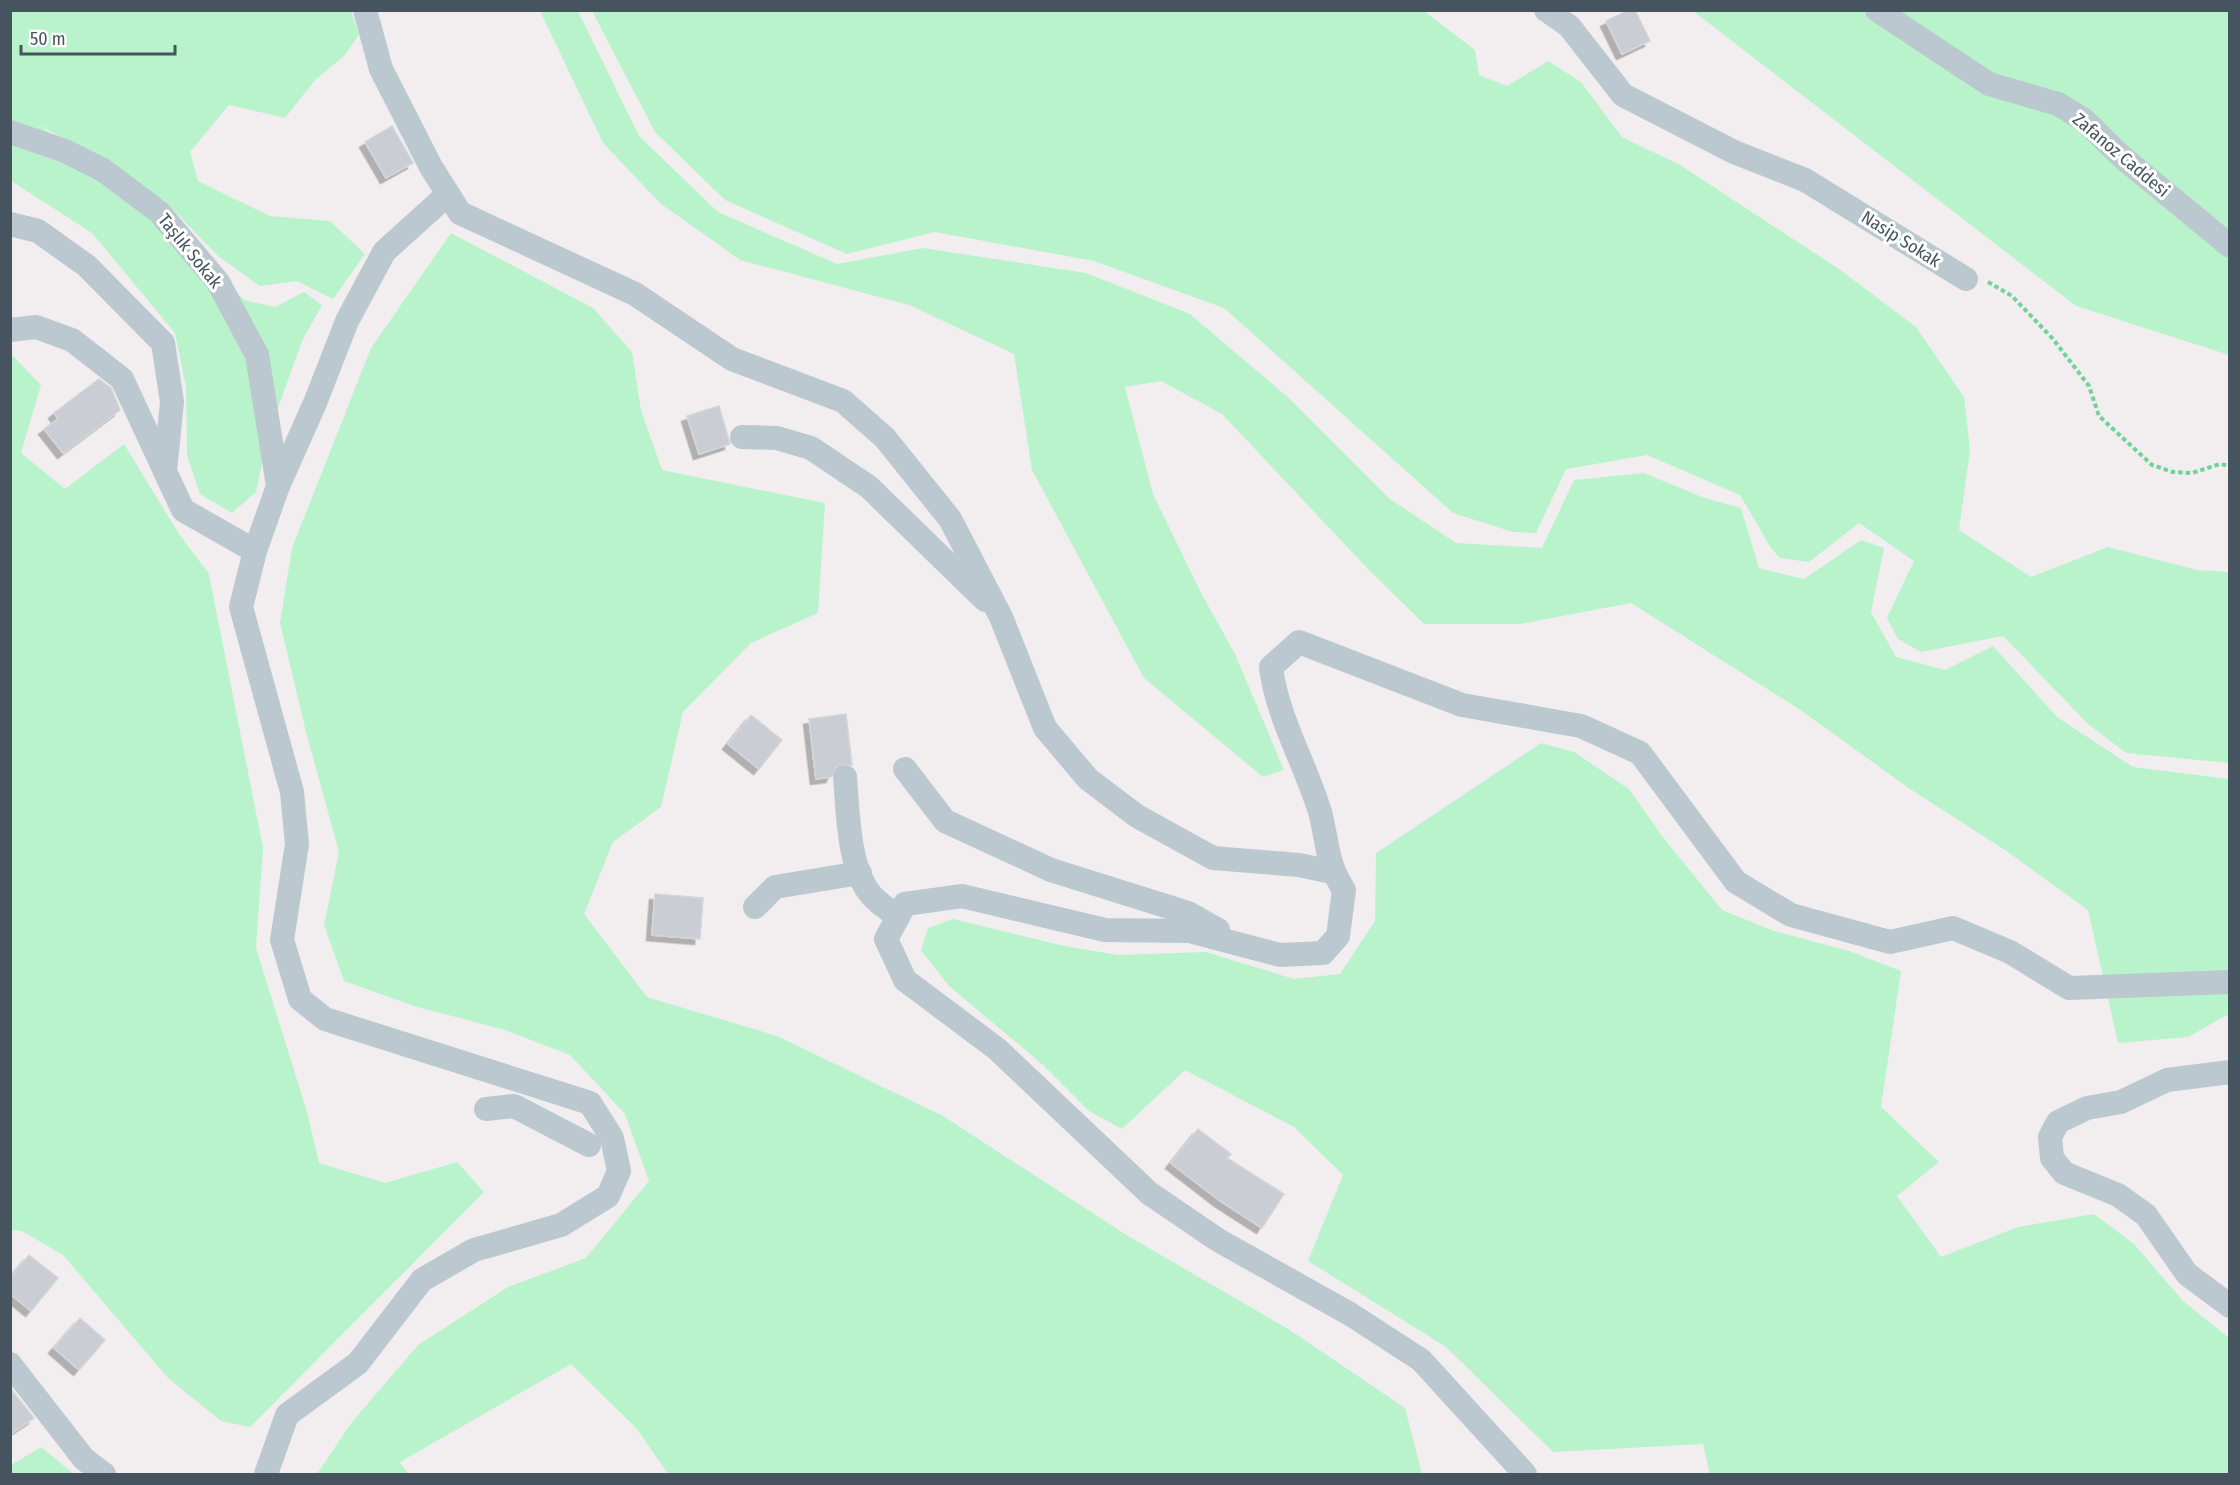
<svg xmlns="http://www.w3.org/2000/svg" width="2240" height="1485" font-family="'Fira Sans Condensed',sans-serif">
<defs>
<filter id="shadow"><feDropShadow dx="-5.5" dy="5.5" stdDeviation="0" flood-color="#0004"/></filter>
</defs>
<rect width="100%" height="100%" fill="#f2eeef"/>
<g fill="#b9f3cb">
<polygon points="10,11 351,11 359,35 344,56 315,80 285,118 229,105 190,152 198,181 270,216 330,221 365,254 333,299 297,281 260,286 218,256 165,201 38,124 151,211 244,300 275,307 304,292 322,305 302,341 268,436 256,492 232,513 200,494 187,455 186,387 175,333 92,233 11,181"/>
<polygon points="540,11 578,11 639,136 718,212 837,264 923,248 1086,273 1190,314 1291,400 1390,499 1456,543 1542,548 1574,480 1644,473 1702,497 1741,508 1759,568 1804,579 1861,540 1884,548 1871,612 1896,657 1945,670 1993,646 2057,717 2133,767 2229,779 2229,1014 2188,1037 2118,1043 2088,910 2005,850 1910,789 1799,709 1631,603 1520,624 1424,624 1367,568 1222,414 1161,381 1125,387 1153,494 1200,591 1235,654 1284,770 1263,777 1144,678 1032,470 1014,354 909,305 740,260 661,204 603,143"/>
<polygon points="592,11 1424,11 1475,50 1479,75 1507,86 1548,61 1581,82 1622,137 1680,165 1839,269 1916,327 1964,397 1970,450 1959,530 2031,577 2108,547 2197,570 2229,572 2229,763 2126,753 2088,724 2003,636 1921,652 1898,639 1887,618 1914,561 1859,523 1809,562 1780,558 1771,548 1740,495 1647,455 1566,469 1536,533 1513,532 1453,513 1224,308 1094,261 935,232 847,254 725,200 655,132"/>
<polygon points="1693,11 2229,11 2229,355 2076,306"/>
<polygon points="451,233 593,308 632,352 641,410 662,470 825,503 818,613 751,643 683,712 661,807 613,842 584,914 647,997 777,1036 943,1116 1128,1236 1290,1330 1405,1408 1422,1474 668,1474 637,1429 571,1364 400,1462 408,1474 317,1474 352,1422 418,1345 508,1287 586,1258 649,1181 625,1114 570,1055 505,1030 414,1006 344,981 324,925 339,852 306,732 280,623 292,548 371,348"/>
<polygon points="11,354 41,385 21,453 65,489 124,444 179,534 209,574 263,848 256,948 307,1112 319,1163 385,1183 457,1162 484,1192 250,1427 221,1421 168,1378 63,1255 22,1231 11,1230"/>
<polygon points="1541,743 1574,752 1629,789 1662,836 1722,910 1774,931 1849,951 1901,971 1881,1107 1939,1162 1897,1196 1941,1257 2018,1227 2094,1214 2134,1244 2183,1301 2229,1338 2229,1474 1710,1474 1703,1444 1553,1452 1446,1347 1308,1261 1343,1175 1294,1127 1185,1070 1122,1129 1089,1111 1043,1065 949,986 921,950 928,928 953,919 1060,945 1118,955 1206,952 1294,979 1340,974 1375,921 1376,853"/>
<polygon points="41,1447 74,1474 11,1474 11,1465"/>
</g>
<g fill="#caced4" stroke="#d2d5db" stroke-width="1.5" filter="url(#shadow)">
<polygon points="1629,10 1635,10 1650,41 1622,54 1606,21"/>
<polygon points="392,126 413,163 386,178 365,142"/>
<polygon points="99,379 111,388 120,410 63,453 44,429 58,419 54,413"/>
<polygon points="719,406 730,444 699,454 687,416"/>
<polygon points="846,714 852,765 838,765 831,777 816,779 809,719"/>
<polygon points="751,715 782,740 759,769 728,744"/>
<polygon points="655,894 703,898 700,939 652,935"/>
<polygon points="1198,1129 1231,1154 1227,1158 1284,1194 1262,1228 1220,1201 1171,1163"/>
<polygon points="29,1255 58,1278 31,1311 10,1294 10,1278"/>
<polygon points="80,1318 105,1340 79,1370 54,1348"/>
<polygon points="10,1388 34,1418 10,1434"/>
</g>
<g fill="none" stroke-linecap="round" stroke-linejoin="round">
<polyline stroke="#6ed499" stroke-width="4" stroke-dasharray="4.5 3" stroke-linecap="butt" points="1988,282 2012,296 2053,339 2089,386 2099,416 2152,465 2173,472 2192,473 2220,464 2230,466"/>
<g stroke="#bbc8cf" stroke-width="24">
<polyline points="365,10 381,69 431,167 460,213 635,294 732,359 843,401 885,438 950,519 1001,617 1045,728 1088,779 1137,816 1213,858 1299,865 1332,872"/>
<polyline points="1546,10 1569,26 1623,95 1734,152 1805,180 1966,279"/>
<polyline points="1877,10 1989,84 2058,104 2084,120 2122,157 2230,246"/>
<polyline points="10,132 65,151 103,170 159,212 218,282 257,355 278,486"/>
<polyline points="10,224 38,231 87,266 163,343 172,402 165,471"/>
<polyline points="10,330 36,327 72,340 122,379 183,510 255,551"/>
<polyline points="742,437 777,438 811,448 869,487 985,600"/>
<polyline points="905,769 945,821 1051,870 1188,913 1218,930"/>
<path d="M845,777c3,35 3,92 27,119 7,8 18,14 26,21"/>
<polyline points="755,907 775,887 860,873"/>
<polyline points="2230,1072 2167,1080 2121,1102 2087,1108 2058,1122 2050,1137 2052,1158 2064,1173 2118,1195 2146,1215 2187,1274 2230,1306"/>
<polyline points="486,1109 514,1106 589,1145"/>
<polyline points="10,1364 84,1459 104,1474"/>
<polyline points="266,1474 287,1415 358,1363 422,1280 474,1250 561,1225 608,1196 619,1171 612,1138 590,1103 325,1019 300,999 282,940 297,844 292,792 241,607 255,551 278,486 315,403 347,321 384,252 448,194"/>
<path d="M1525,1474l-104,-114 -71,-46 -132,-74 -69,-47 -152,-144 -92,-69 -19,-41 19,-35 57,-8 143,34 84,1 91,24 43,-2 15,-17 6,-46c-18,-27 -16,-48 -24,-78 -15,-49 -43,-95 -49,-145l28,-25 163,63 119,21 59,27 96,129 55,33 99,27 63,-14 57,24 59,36 161,-6"/>
</g>
</g>
<g text-anchor="middle" dominant-baseline="central" stroke-width="6" stroke-linejoin="round" paint-order="stroke">
<g font-size="18" fill="#45545e" stroke="#fff">
<text transform="translate(2121 155) rotate(40)">Zafanoz Caddesi</text>
<text transform="translate(1901 239) rotate(32)">Nasip Sokak</text>
<text transform="translate(190 251) rotate(51)">Taşlık Sokak</text>
</g>
</g>
<rect width="2240" height="1485" fill="none" stroke="#45545e" stroke-width="24"/>
<path d="M21 45v9h154v-9" fill="none" stroke="#45545e" stroke-width="3"/>
<text x="30" y="45" font-size="18" fill="#45545e" stroke="#ffffff" stroke-width="4.5" paint-order="stroke">50 m</text>
</svg>
